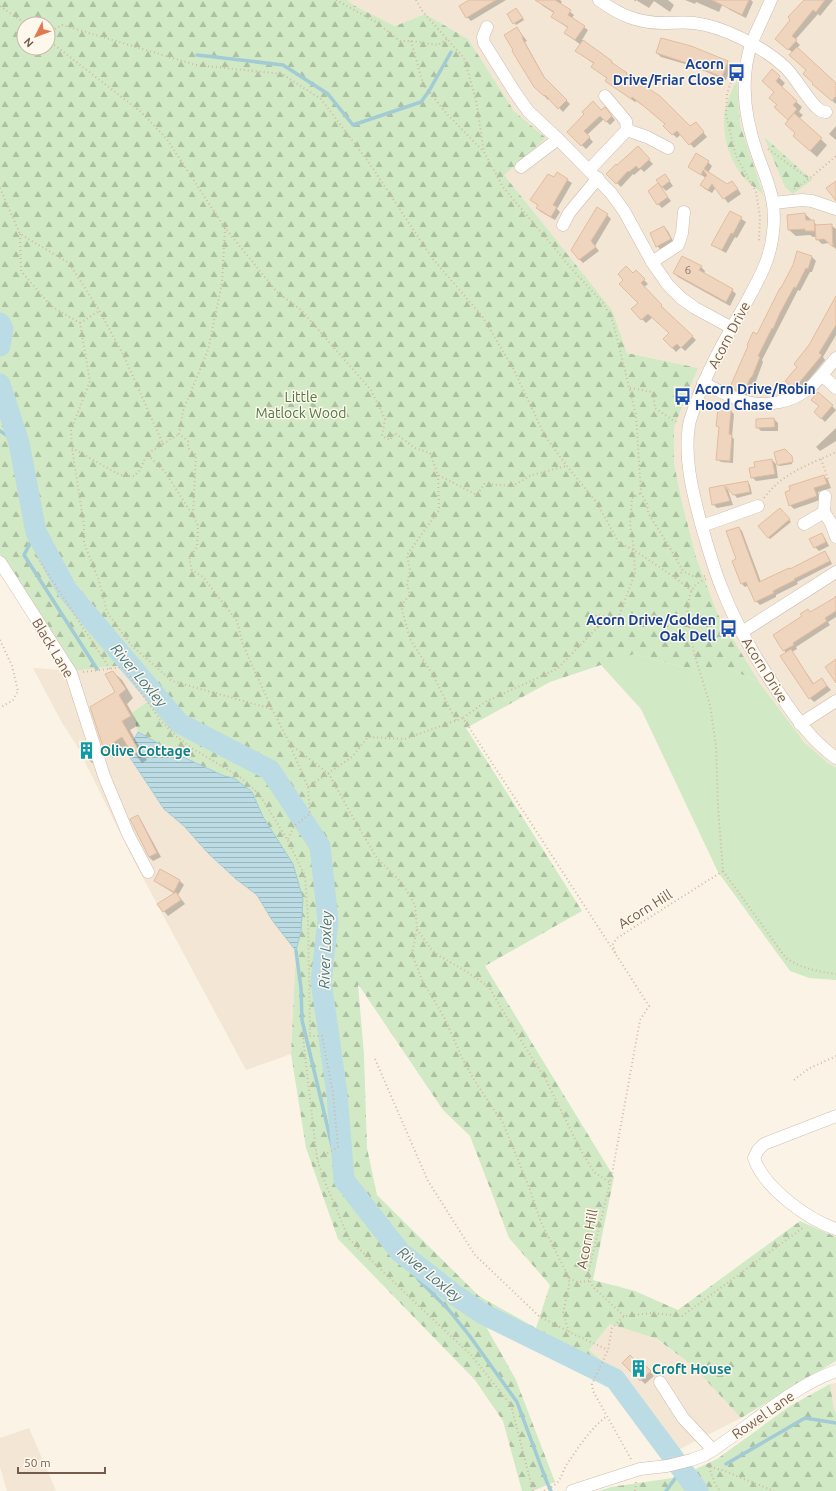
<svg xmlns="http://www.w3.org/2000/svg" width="836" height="1491" font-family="Ubuntu,sans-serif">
<defs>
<pattern id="forest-firs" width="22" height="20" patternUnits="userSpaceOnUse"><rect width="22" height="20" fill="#d1e9c5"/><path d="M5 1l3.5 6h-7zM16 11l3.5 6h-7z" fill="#aec0a2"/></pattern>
<pattern id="water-rules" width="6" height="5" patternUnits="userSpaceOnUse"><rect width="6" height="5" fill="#bbdce4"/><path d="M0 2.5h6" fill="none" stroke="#9db6bb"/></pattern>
</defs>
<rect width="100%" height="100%" fill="#fbf4e6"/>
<g fill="#f3e6d4">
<polygon points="347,0 836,0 836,767 828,763 804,742 759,682 717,614 696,557 681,498 674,463 674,427 698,368 627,353 612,310 503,175 546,138 514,111 468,39 425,14 395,26 355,6"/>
<polygon points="123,665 148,701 132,713 138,732 127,753 164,809 184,826 208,853 236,879 257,895 272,920 296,951 291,1054 246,1070 135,863 77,746 62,723 33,668 75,671"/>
<polygon points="610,1324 656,1339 693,1366 741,1418 680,1449 609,1367 589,1350"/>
<polygon points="836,1383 836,1413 834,1410 830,1384"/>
<polygon points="29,1428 56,1491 7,1491 0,1467 0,1438"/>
</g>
<polygon fill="#d1e9c5" points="634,654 683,667 726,667 759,682 804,742 828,763 836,767 836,980 809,978 790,971 718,872 641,709 600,664"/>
<g fill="url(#forest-firs)" fill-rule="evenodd">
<path d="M0,0h347l8,6 40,20 30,-12 43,25 46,72 32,27 -42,37 108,135 15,43 71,15 -24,59v36l7,35 15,59 21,56 42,69 -33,-15h-43l-49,-13 -84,28 -84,46 116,183 -97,55 129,211 -21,103 42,11 43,19 122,-89 36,16v124l-95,57 -48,-52 -36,-27 -47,-15 -21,26 20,17 71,82 -20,7 -53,-73 -123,-60 32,57 39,102 -23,9h-10l-19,-70 -28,-41 -137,-141 -32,-91 -15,-94 5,-103 5,-20 -38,-114 -11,-25 -18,-14 -10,-2 -41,-19 -45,-25 -6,-19 16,-12 -25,-36 -48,6 -75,-117zM24,24h24v24h-24zM358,984l85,126 27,26 39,102 41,47 -14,43 -57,-32 -102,-101 -10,-47 -3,-93z"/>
<path d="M737,80l3,45 23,69c-4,-4 -10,-7 -14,-11 -17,-16 -26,-42 -25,-65 0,-13 8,-27 13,-38z"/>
<polygon points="764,137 812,180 793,194 785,187"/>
<polygon points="830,1384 834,1410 836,1413 836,1491 599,1491 611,1487 679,1477 717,1459 790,1406"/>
</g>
<polygon fill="url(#water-rules)" stroke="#a2cbd6" points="138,732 183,757 224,776 234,778 252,792 263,817 293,864 303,899 301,931 296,951 272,920 257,895 236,879 208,853 184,826 164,809 127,753"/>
<g fill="#0003">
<polygon points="470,0 506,0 471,21 467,17"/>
<polygon points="541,0 560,0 562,2 560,4 574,15 572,18 588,30 582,40 612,62 615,66 690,128 699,127 707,137 694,148 681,134 677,138 664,126 666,124 652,111 636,101 635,102 610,84 606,81 607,78 592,67 594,64 577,51 581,45 565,33 568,28 552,17 554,13 543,6 539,2"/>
<polygon points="634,0 668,0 674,5 670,12 654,1 649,8 636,0 635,2"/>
<polygon points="685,0 720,0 723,3 719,12 696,2 695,4"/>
<polygon points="730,0 751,0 753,2 746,18 730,10 726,6"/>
<polygon points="804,0 833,0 820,16 818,14 795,40 800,45 797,48 836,84 836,104 817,88 807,70 793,53 780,42 792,20 789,17"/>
<polygon points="518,11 524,20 516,25 508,14"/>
<polygon points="517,28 527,41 525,42 547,82 570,104 563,112 550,98 548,100 535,86"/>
<polygon points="657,53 727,62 731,66 726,80 692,66 661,57"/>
<polygon points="772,71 785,83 781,88 802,107 799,112 803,115 799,119 827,145 817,157 800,142 789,120 781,113 778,105"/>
<polygon points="602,111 608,112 615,120 610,125 604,119 587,135 593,142 586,149 568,132 586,114"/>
<polygon points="836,126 836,140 829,134"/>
<polygon points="638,148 653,164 644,172 641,169 634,175 633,174 621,187 608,174"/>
<polygon points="708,162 712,166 708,173 727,186 736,186 741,194 728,203 716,187 712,193 705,189 701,185 706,178 689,167"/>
<polygon points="558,174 572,183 557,209 560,212 555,220 541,212 537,208 538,206 532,200 555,179"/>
<polygon points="668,179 673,186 666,191 662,187"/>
<polygon points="658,185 671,201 662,208 658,204"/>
<polygon points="731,212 746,222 737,238 735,237 726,253 717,248 713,244"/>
<polygon points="805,214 818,226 831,225 836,229 836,249 829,243 822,244 817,239 817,237 813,237 810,235 796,236 789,230"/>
<polygon points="607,215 611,219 595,246 599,251 583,263 579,259"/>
<polygon points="664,227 668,231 674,243 661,250 657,246"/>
<polygon points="812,257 816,261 812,272 810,272 800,291 798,290 762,360 763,362 756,381 747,396 735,390 731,386"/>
<polygon points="701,267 705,271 704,274 732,290 736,294 730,306 678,277 674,273"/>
<polygon points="636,272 648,284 644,287 665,310 665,311 696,340 685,351 681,347 676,352 664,339 670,333 653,317 646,323 632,309 639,303 633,275"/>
<polygon points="836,297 836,335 823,357 825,360 799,392 790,385"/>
<polygon points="832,406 836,410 825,422 815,412 820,407"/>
<polygon points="731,411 734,414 732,437 734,439 733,463 721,462 717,459 720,428 717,426"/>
<polygon points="774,419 778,423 778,431 761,431 757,427"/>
<polygon points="836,428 836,441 820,451 816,447"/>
<polygon points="791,456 792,464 780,466 778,465"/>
<polygon points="772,460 776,464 778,478 756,481 752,477 756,467"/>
<polygon points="824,476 828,480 831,488 818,492 820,500 794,509 790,505 791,491"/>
<polygon points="747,482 750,485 752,494 737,498 734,494"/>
<polygon points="724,486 728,490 733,505 717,508 713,504"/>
<polygon points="782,511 791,522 770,539 768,537"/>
<polygon points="739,528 742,531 761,582 790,570 825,552 828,556 832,564 797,582 798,584 776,595 776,597 760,605 756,601 749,585 745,587 741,583 737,560"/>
<polygon points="821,534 825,538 829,546 819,551 815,547"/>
<polygon points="836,596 836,617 828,622 830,625 796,647 797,649 792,652 814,684 821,679 831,690 814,702 810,698 786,653 774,635 835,598 834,597"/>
<polygon points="113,672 122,680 133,698 127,704 139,725 130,730 147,760 142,763 129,746 113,756 113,758 104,750 91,708 116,692"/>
<polygon points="85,744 89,747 94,762 92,763 88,759"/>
<polygon points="137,816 141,820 161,857 153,861 149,857"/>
<polygon points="161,870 180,881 184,885 178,895 185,904 168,916 159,904 175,894 159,884 155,880"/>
<polygon points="638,1359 654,1376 645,1384 624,1363 636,1362"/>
</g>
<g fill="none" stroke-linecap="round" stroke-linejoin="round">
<g stroke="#a2cbd6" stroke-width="3.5">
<polyline points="197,55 283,65 328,94 353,125 421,102 429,91 451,52"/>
<polyline points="0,431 19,443"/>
<polyline points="36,532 24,555 97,669"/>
<polyline points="296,951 301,988 302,1020 333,1150 343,1158"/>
<polyline points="400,1252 419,1280 448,1309 469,1335 517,1402 546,1480 551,1491"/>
<polyline points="726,1464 805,1418 836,1423"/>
<polyline points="666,1491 682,1469"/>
</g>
<g stroke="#bbdce4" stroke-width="21">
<polyline points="0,323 3,329 0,346"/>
<polyline points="0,384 19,443 36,532 67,590 179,723 270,770 320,846 328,921 321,981 337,1094 344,1180 400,1252 455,1295 483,1314 615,1379 698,1491"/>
</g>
</g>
<g fill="#f0d5be" stroke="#e2bc9f">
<polygon points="469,0 496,0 466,18 459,6"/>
<polygon points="535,0 555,0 571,10 568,15 585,26 575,40 564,33 568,27 551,17 554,12"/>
<polygon points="712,0 749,0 742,15"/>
<polygon points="804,0 825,0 816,12 813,10 792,36 797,40 788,50 775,39 790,20 788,17"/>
<polygon points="516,8 523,18 513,24 507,14"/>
<polygon points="517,27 523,37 522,38 544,77 567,100 558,109 545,95 544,96 534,87 512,51 513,50 504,35"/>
<polygon points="661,38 691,46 728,61 722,77 687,63 656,53"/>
<polygon points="583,40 612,61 611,62 627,73 626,74 660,96 690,126 696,122 704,132 689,145 677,131 672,135 663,126 665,124 646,108 632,97 631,99 605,81 607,78 591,67 594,63 575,51"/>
<polygon points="797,47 836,83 836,96 832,101 812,84 813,83 803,74 806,70 789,55"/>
<polygon points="772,69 780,76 776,81 797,101 793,105 797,109 788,120 774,107 777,105 769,98 774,92 762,81"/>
<polygon points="593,101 601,110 605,107 612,116 606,122 600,116 584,131 590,137 581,146 567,132 584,114 582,112"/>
<polygon points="794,113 822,138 810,151 793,136 795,133 785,124"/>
<polygon points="638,146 650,159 639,169 636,166 629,172 628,171 616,184 606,174 616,164 617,165"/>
<polygon points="696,153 709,161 704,169 727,184 732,181 738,189 723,199 712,184 708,190 700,185 707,175 703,170 701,175 688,167"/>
<polygon points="557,172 568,179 553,205 557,207 551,217 536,208 538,205 530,200 548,174 554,177"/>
<polygon points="665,174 670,181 662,187 656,180"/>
<polygon points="836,181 836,201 826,188"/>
<polygon points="658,183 668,197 657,205 648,191"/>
<polygon points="597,207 608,214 591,241 596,247 579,260 571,250"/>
<polygon points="730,211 742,217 733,234 731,233 722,250 711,245"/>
<polygon points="805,213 806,220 814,220 815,231 805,231 805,229 788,230 787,215"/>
<polygon points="832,224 833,247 824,239 816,240 815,225"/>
<polygon points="664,226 671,239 656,247 650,233"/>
<polygon points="797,251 812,256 808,269 806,268 796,288 794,287 780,313 773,329 772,328 758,356 760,357 752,377 751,377 743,393 730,387 748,346 747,345 753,332 757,334 780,288 781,288 793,265"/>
<polygon points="682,256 702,266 699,270 733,289 726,302 673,273"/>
<polygon points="626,266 633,273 636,270 645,279 641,283 662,305 661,306 693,336 681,348 677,344 672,348 663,339 669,333 648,314 641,320 631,309 638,303 619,284 623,280 618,274"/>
<polygon points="836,296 836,325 819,353 822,355 794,389 785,381 797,367 794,364 809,345"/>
<polygon points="818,392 833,405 821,419 814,412 819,406 811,400"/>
<polygon points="718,409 731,410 729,434 732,435 730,461 716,460 719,427 716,426"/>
<polygon points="774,418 775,427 756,428 756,419"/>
<polygon points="785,449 792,456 793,462 777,465 774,452"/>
<polygon points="772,459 775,474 751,478 749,468 755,467 754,462"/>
<polygon points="824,475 827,484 814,488 817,496 789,506 785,492 790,490 789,486"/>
<polygon points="748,481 750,492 733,495 725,485"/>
<polygon points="724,485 730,501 712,505 709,488"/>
<polygon points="780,508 790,519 768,538 758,526"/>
<polygon points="739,527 759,582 789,568 790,569 825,551 830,561 794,579 795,580 773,591 774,593 755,602 746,582 741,584 732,561 736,559 726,531"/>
<polygon points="822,533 826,542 814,548 809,539"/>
<polygon points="836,597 836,611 825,618 827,621 793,643 794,645 783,651 773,635 802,616 800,614 808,609 810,612"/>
<polygon points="791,649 813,684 822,678 827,686 809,699 780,656"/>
<polygon points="836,659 836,683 825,667"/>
<polygon points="113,671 126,689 119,695 131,716 122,721 139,751 133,755 122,737 105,748 105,749 104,750 90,707 115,692 105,674"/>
<polygon points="85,742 90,758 87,760 79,746"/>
<polygon points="138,815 157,853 149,857 130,819"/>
<polygon points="160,869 180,880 174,892 154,881"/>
<polygon points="176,892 181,900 163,912 157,904"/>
<polygon points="630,1355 636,1361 638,1358 651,1371 640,1381 622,1363"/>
</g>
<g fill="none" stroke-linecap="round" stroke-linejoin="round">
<defs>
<g id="minor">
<path d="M599,0c21,15 38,23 65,23 10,0 20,-1 30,0 29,3 71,25 92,45 11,12 19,27 30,39l5,4 5,1"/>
<path d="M771,0c-6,14 -13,28 -19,42 -13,37 -7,78 6,114 10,27 19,46 15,76 -2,26 -14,47 -26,69 -19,34 -40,68 -52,105 -2,6 -5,13 -6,19 -5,32 3,65 11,95 7,24 13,48 23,71 14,36 34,70 56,102 16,24 33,48 57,65"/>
<polyline points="487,27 483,37 484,43 514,91 528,111 558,139 611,193 624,211 652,262 668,285 681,298 695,308 732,328"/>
<polyline points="605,96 626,121 627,130"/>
<polyline points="521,167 558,139"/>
<polyline points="589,170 627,130 647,137 668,148"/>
<polyline points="773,203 802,200 812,201 836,209"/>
<polyline points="563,225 569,213 598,178"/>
<polyline points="652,262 678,245 682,233 684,212"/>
<polyline points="823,376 836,388"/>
<path d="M703,383c15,7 32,17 49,20 9,2 18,1 27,-1 28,-5 40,-23 57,-44"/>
<polyline points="825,496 824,512 831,523 836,537"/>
<polyline points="804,524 824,512"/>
<polyline points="702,526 758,506"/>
<polyline points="0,562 71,673 104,776 128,834 148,872"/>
<polyline points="742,632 836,572"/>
<polyline points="800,724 836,701"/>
<path d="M836,1116l-72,28 -6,6 -4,8c10,30 53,61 82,71"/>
<polyline points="660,1382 683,1418 713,1450"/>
<path d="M572,1491l68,-22 27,-3 24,-6 14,-5c44,-27 82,-66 131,-84"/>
</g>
</defs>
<use href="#minor" stroke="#cdbcac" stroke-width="13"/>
<g stroke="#d5b8a2" stroke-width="2" stroke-dasharray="1 3" stroke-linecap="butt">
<polyline points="336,0 376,22 400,41 411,41 438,45 447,39"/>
<polyline points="416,0 423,12 464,58 476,100 484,152 503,187 571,268 604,304 613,322 636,415 641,493 647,504 648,513 669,546 683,571 695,577 705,576"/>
<polyline points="0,6 26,24"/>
<polyline points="48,33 62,25 196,65 282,74 321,99 370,164 432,258 482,316 513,368 545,436 566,465 597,503 619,543 634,550 674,577 692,591"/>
<polyline points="48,40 141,112 166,138 225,228 277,292 301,310 371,390 385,419 382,436 390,440 395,433 415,448 430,453 438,475 477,495 484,484 512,486 532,475 566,466"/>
<polyline points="411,41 423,84 447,114 483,151"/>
<polyline points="733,75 727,94 726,115 736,156 756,192 760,217 759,241"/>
<polyline points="768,149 809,179"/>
<polyline points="0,188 20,234 69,263 99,310 124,356 163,444 147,454 165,472 192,514"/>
<polyline points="794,189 809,179 836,156"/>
<polyline points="225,228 222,283 208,350 183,411 179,434 188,441 188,448 196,455 193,515 198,526 197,547 189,559 192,570 203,577 237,621 243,645 272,709 290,744 329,774 356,823 377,858 402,883 415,905 417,929 412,954 422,980 445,1019 463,1060 476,1083 503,1123 529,1187 541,1222 569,1278 569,1286 563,1313 569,1332 608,1350"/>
<polyline points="20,234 21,271 51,306 80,323 90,381 71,430 72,448 84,526 84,543 99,581 107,612 131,645 172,681 272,709"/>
<polyline points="80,323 99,311"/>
<polyline points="630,388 653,392 655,408 674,421 678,422"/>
<polyline points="163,444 179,434"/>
<polyline points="72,448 120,475 134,476 140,470 147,454"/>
<polyline points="821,459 828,479 828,485"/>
<polyline points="438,475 439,510 407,555 410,570 407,585 410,594 401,606 410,639 433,675 456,721"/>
<path d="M764,498c19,-26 45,-33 72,-46"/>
<polyline points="35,554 110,669"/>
<polyline points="674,577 679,575 683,571"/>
<polyline points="706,579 696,584 690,594 687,614 694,653 710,705 716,746 718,807 723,871"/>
<polyline points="0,640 12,666 18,691 13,700 0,708"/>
<polyline points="83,672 123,667 161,721 176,736 190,747 240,777 259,794 287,839 305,876 308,918 310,1036"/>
<polyline points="308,787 352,757 368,737 405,739 463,718"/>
<polyline points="288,839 294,826 310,814 308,787 290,745"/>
<path d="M723,871l63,87c17,11 30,13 50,16"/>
<polyline points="417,929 433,952 467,972 489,987 513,1028 545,1078 581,1151 594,1172 609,1182"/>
<polyline points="615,953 463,718 485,702 557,669 598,627 596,615 618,619 635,573 634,550 630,523 632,498 641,493"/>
<polyline points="375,1059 428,1181 475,1255 540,1317 568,1331"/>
<polyline points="794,1080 808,1069 836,1056"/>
<polyline points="317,1159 338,1147 333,1093 322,1036 310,1036 303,1038 317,1159 324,1180 349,1239 422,1309 471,1355 511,1405 533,1491"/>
<polyline points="569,1278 577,1282 590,1281"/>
<polyline points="624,1316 593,1287 590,1281 588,1274 612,1174 640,1020 649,1006 615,953 613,944 617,938 723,871"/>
<polyline points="631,1459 593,1391 592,1384 608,1350 612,1328 624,1316 652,1313 682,1316 804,1227"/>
<polyline points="709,1467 715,1484 720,1491"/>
<polyline points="710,1467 722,1470 774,1491"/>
<path d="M544,1491c21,-10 14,-14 25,-30 11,-16 23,-34 38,-45"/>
<polyline points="635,1491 636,1482"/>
</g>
<use href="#minor" stroke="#fff" stroke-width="12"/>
</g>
<defs>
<symbol id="bus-bare" viewBox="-9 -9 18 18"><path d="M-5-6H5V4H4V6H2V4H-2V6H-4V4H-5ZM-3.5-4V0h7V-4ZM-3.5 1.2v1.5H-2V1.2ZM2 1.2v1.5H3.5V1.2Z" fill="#1a4fb4" stroke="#fef8ec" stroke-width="2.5" paint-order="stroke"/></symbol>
<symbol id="building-bare" viewBox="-9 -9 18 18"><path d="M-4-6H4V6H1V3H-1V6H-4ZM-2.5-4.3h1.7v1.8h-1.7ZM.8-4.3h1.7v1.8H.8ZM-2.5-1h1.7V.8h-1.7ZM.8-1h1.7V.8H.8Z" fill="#0f9aa8" stroke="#fef8ec" stroke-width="2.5" paint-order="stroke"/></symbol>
</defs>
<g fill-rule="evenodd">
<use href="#bus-bare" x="724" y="60" width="25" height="25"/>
<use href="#bus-bare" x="670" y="384" width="25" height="25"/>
<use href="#bus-bare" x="716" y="616" width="25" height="25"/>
<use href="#building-bare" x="74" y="738" width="25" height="25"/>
<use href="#building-bare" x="626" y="1356" width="25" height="25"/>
</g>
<g text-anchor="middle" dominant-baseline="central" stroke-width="3" stroke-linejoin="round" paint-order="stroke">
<g font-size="12" fill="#937a68">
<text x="688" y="269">6</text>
</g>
<g font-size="14" font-weight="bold" fill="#164399" stroke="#fef8ec" text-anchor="end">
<text x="724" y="64">Acorn<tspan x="724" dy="16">Drive/Friar Close</tspan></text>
<text x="695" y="389" text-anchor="start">Acorn Drive/Robin<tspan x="695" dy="16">Hood Chase</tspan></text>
<text x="716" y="620">Acorn Drive/Golden<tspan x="716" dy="16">Oak Dell</tspan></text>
</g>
<g font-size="14" fill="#745c4c" stroke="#fef8ec">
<text transform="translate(729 335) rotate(-62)">Acorn Drive</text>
<text transform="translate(53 648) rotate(59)">Black Lane</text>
<text transform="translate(765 670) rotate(58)">Acorn Drive</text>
<text transform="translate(645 909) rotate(-32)">Acorn Hill</text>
<text transform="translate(587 1239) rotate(-79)">Acorn Hill</text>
<text transform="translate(763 1415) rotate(-35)">Rowel Lane</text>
</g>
<g font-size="14" fill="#517944" stroke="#fef8ec">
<text x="301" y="397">Little<tspan x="301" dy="16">Matlock Wood</tspan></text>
</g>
<g font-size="14" font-weight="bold" fill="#0d838f" stroke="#fef8ec" text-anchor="start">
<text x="100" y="751">Olive Cottage</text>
<text x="652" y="1369">Croft House</text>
</g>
<g font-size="15" font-style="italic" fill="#467886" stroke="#fef8ec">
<text transform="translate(139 675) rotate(50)">River Loxley</text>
<text transform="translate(325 950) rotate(-88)">River Loxley</text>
<text transform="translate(430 1274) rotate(39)">River Loxley</text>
</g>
</g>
<g transform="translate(36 36) rotate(228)"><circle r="19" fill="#fef8ec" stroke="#c7baac"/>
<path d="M0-3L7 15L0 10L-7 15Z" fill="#e07850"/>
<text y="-6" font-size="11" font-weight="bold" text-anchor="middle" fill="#745c4c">N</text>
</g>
<path d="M18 1467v6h87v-6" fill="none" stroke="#745c4c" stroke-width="2"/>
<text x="24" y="1467" font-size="12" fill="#745c4c" stroke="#fef8ec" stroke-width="3" paint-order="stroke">50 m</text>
</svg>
